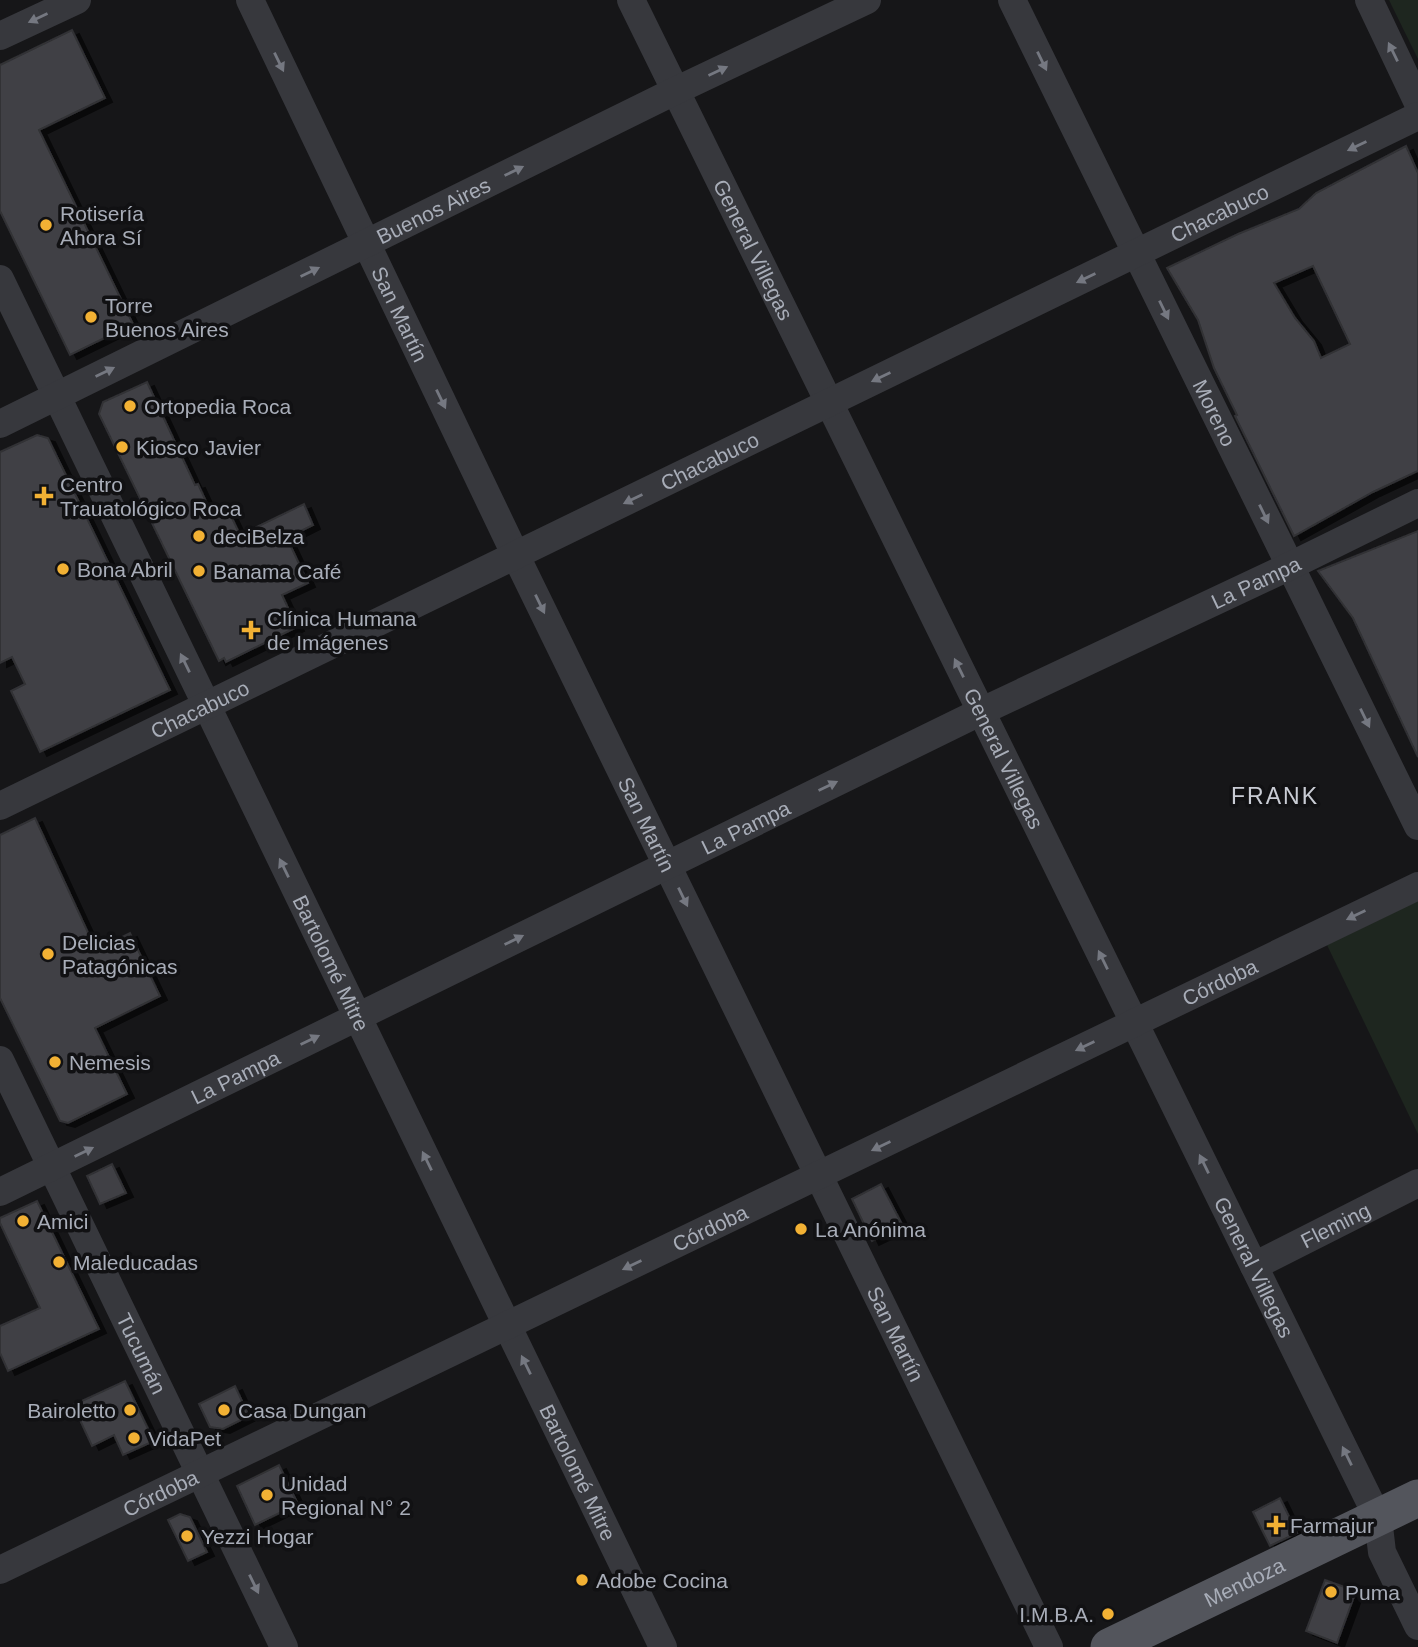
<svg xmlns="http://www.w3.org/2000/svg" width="1418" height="1647" font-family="Arial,sans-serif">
<defs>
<filter id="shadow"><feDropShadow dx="7" dy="4" stdDeviation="0" flood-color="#0009"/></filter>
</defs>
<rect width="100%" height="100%" fill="#161618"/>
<g fill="#1e261f">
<polygon points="1389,0 1418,0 1418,59"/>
<polygon points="1418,901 1418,1134 1327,945"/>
</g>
<g fill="#404145" stroke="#303034" stroke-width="2" fill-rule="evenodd" filter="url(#shadow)">
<polygon points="72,30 105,98 39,130 133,324 70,355 0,211 0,65"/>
<path d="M1406,146l12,27v298l-45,21 -79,44 -59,-120 2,-1 -23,-47 -16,-48 -31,-52 71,-34 61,-25 17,-16zM1313,266l37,78 -29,14 -7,-17 -19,-23 -21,-35z"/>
<polygon points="147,382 195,485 198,484 211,512 226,505 240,535 304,504 313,525 287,538 308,583 282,595 297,627 226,662 224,658 219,661 99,414 103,402"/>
<polygon points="37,435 48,438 170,690 40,752 11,691 25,684 12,657 0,663 0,452"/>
<polygon points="1418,531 1418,757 1353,618 1318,571"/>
<polygon points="35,818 96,950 130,933 160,996 95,1028 127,1094 68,1123 60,1121 0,998 0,835"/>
<polygon points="112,1164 126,1193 100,1204 87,1176"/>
<polygon points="881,1184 903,1226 872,1241 852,1199"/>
<polygon points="37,1201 99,1329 8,1371 0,1353 0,1326 40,1308 0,1223 0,1218"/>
<polygon points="125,1381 154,1441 123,1455 114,1435 92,1446 73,1405"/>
<polygon points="235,1386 249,1416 223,1429 210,1427 199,1404"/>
<polygon points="279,1465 298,1504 255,1525 237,1486"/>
<polygon points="1280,1498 1297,1533 1270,1546 1253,1512"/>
<polygon points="180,1514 190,1517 207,1552 188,1561 168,1520"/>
<polygon points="1325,1580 1356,1591 1337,1643 1306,1631"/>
</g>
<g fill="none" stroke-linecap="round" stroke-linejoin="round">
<g stroke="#37383d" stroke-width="28">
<path id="s1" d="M250,0l266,556 533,1091"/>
<path id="s2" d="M631,0l747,1518 4,34 36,74"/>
<path id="s3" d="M1012,0l406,826"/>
<polyline points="1369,0 1418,103"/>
<polyline points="0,36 77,0"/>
<path id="s4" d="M0,279l663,1368"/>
<path id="s5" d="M0,424l675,-333 192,-91"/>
<path id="s6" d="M0,806l1418,-690"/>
<path id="s7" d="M0,1060l284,587"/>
<path id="s8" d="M0,1192l980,-480 310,-146 128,-63"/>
<path id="s9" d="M1254,1266l164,-83"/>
<path id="s10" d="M0,1570l1418,-684"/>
</g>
<path stroke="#53555c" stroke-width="37" id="s11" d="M1109,1647l309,-149"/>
</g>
<defs><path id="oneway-solid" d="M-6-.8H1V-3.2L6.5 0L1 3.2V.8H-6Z" transform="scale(1.75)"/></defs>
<g fill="#757881">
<use href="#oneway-solid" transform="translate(38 18) rotate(155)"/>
<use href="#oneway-solid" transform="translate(1393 52) rotate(-116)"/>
<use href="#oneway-solid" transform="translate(1042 61) rotate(64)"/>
<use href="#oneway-solid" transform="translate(279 62) rotate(64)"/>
<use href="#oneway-solid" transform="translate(718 71) rotate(-25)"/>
<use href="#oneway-solid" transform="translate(1357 146) rotate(154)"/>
<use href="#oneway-solid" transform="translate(514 171) rotate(-26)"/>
<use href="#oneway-solid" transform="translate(310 272) rotate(-26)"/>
<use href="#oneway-solid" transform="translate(1086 278) rotate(154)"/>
<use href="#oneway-solid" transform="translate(1164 310) rotate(64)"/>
<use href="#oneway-solid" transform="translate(105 372) rotate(-26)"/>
<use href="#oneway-solid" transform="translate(881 377) rotate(154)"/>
<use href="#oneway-solid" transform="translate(441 399) rotate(64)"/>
<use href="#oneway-solid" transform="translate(633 499) rotate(154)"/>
<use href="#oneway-solid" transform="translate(1264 514) rotate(64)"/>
<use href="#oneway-solid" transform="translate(540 604) rotate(64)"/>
<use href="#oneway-solid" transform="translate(185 663) rotate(-116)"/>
<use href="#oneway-solid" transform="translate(959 668) rotate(-116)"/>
<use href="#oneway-solid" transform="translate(1365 718) rotate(64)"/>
<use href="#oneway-solid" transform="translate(828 786) rotate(-26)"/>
<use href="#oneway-solid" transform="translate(284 868) rotate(-116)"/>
<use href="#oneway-solid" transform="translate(683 897) rotate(64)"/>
<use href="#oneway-solid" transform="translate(1356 915) rotate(154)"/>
<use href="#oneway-solid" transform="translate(514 940) rotate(-26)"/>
<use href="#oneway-solid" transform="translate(1103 960) rotate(-116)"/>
<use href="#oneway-solid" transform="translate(310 1040) rotate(-26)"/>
<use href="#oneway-solid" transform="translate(1085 1046) rotate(154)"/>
<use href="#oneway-solid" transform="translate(881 1146) rotate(154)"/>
<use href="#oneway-solid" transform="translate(84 1152) rotate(-26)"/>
<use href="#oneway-solid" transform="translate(427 1161) rotate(-116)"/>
<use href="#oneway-solid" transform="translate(1204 1164) rotate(-116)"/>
<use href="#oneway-solid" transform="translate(632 1265) rotate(154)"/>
<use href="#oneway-solid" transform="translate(526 1365) rotate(-116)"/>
<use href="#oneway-solid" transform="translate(1347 1456) rotate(-116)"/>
<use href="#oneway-solid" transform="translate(254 1584) rotate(64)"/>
</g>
<g fill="#f2b134" stroke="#111113" stroke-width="2.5">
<circle cx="46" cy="225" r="7"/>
<circle cx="91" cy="317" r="7"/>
<circle cx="130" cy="406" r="7"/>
<circle cx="122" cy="447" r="7"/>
<path d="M40.5 485.5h7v7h7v7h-7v7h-7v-7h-7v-7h7z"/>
<circle cx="199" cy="536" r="7"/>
<circle cx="63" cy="569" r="7"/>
<circle cx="199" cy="571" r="7"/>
<path d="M247.5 619.5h7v7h7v7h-7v7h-7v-7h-7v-7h7z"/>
<circle cx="48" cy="954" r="7"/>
<circle cx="55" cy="1062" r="7"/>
<circle cx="23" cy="1221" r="7"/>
<circle cx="801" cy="1229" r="7"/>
<circle cx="59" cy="1262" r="7"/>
<circle cx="130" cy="1410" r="7"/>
<circle cx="224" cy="1410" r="7"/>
<circle cx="134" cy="1438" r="7"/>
<circle cx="267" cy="1495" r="7"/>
<path d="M1272.5 1514.5h7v7h7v7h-7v7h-7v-7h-7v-7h7z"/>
<circle cx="187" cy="1536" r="7"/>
<circle cx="582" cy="1580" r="7"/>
<circle cx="1331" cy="1592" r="7"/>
<circle cx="1108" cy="1614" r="7"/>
</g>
<g text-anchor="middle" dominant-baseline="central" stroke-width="7" stroke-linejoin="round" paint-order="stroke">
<g font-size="21" fill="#a8adb8" stroke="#111113">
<text stroke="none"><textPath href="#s5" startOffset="483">Buenos Aires</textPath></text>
<text stroke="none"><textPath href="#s6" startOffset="1356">Chacabuco</textPath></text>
<text stroke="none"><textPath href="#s2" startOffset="278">General Villegas</textPath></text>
<text stroke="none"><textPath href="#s1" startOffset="348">San Martín</textPath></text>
<text stroke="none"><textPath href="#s3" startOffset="460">Moreno</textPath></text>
<text stroke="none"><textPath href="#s6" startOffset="789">Chacabuco</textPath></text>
<text stroke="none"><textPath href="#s8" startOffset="1396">La Pampa</textPath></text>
<text stroke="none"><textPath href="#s6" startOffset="222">Chacabuco</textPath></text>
<text stroke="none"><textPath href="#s2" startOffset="845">General Villegas</textPath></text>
<text stroke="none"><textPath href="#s1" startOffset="915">San Martín</textPath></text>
<text stroke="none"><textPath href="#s8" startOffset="830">La Pampa</textPath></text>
<text stroke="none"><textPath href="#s4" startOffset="760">Bartolomé Mitre</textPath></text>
<text stroke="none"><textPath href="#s10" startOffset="1354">Córdoba</textPath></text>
<text stroke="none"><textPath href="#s8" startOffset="262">La Pampa</textPath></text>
<text stroke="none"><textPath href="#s9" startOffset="91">Fleming</textPath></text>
<text stroke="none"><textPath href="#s10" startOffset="788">Córdoba</textPath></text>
<text stroke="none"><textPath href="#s2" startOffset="1412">General Villegas</textPath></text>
<text stroke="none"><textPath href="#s1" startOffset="1482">San Martín</textPath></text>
<text stroke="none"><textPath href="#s7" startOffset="326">Tucumán</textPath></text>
<text stroke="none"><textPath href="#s4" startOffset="1326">Bartolomé Mitre</textPath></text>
<text stroke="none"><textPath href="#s10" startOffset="178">Córdoba</textPath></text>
<text stroke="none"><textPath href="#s11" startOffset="150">Mendoza</textPath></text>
</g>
<g font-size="21" fill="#a8adb8" stroke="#111113" text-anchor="start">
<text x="60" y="213">Rotisería<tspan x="60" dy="24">Ahora Sí</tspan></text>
<text x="105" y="305">Torre<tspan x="105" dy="24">Buenos Aires</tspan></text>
<text x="144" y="406">Ortopedia Roca</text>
<text x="136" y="447">Kiosco Javier</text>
<text x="60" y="484">Centro<tspan x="60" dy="24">Trauatológico Roca</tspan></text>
<text x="213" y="536">deciBelza</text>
<text x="77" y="569">Bona Abril</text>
<text x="213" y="571">Banama Café</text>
<text x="267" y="618">Clínica Humana<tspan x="267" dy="24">de Imágenes</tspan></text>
<text x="62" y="942">Delicias<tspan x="62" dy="24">Patagónicas</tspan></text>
<text x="69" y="1062">Nemesis</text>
<text x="37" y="1221">Amici</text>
<text x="815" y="1229">La Anónima</text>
<text x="73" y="1262">Maleducadas</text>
<text x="116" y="1410" text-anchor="end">Bairoletto</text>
<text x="238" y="1410">Casa Dungan</text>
<text x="148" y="1438">VidaPet</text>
<text x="281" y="1483">Unidad<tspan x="281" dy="24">Regional N° 2</tspan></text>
<text x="1290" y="1525">Farmajur</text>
<text x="201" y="1536">Yezzi Hogar</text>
<text x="596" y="1580">Adobe Cocina</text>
<text x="1345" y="1592">Puma</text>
<text x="1094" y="1614" text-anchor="end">I.M.B.A.</text>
</g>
<g font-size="23" letter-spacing="2" fill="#c9ccd4" stroke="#111113">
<text x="1275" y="796">FRANK</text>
</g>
</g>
</svg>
